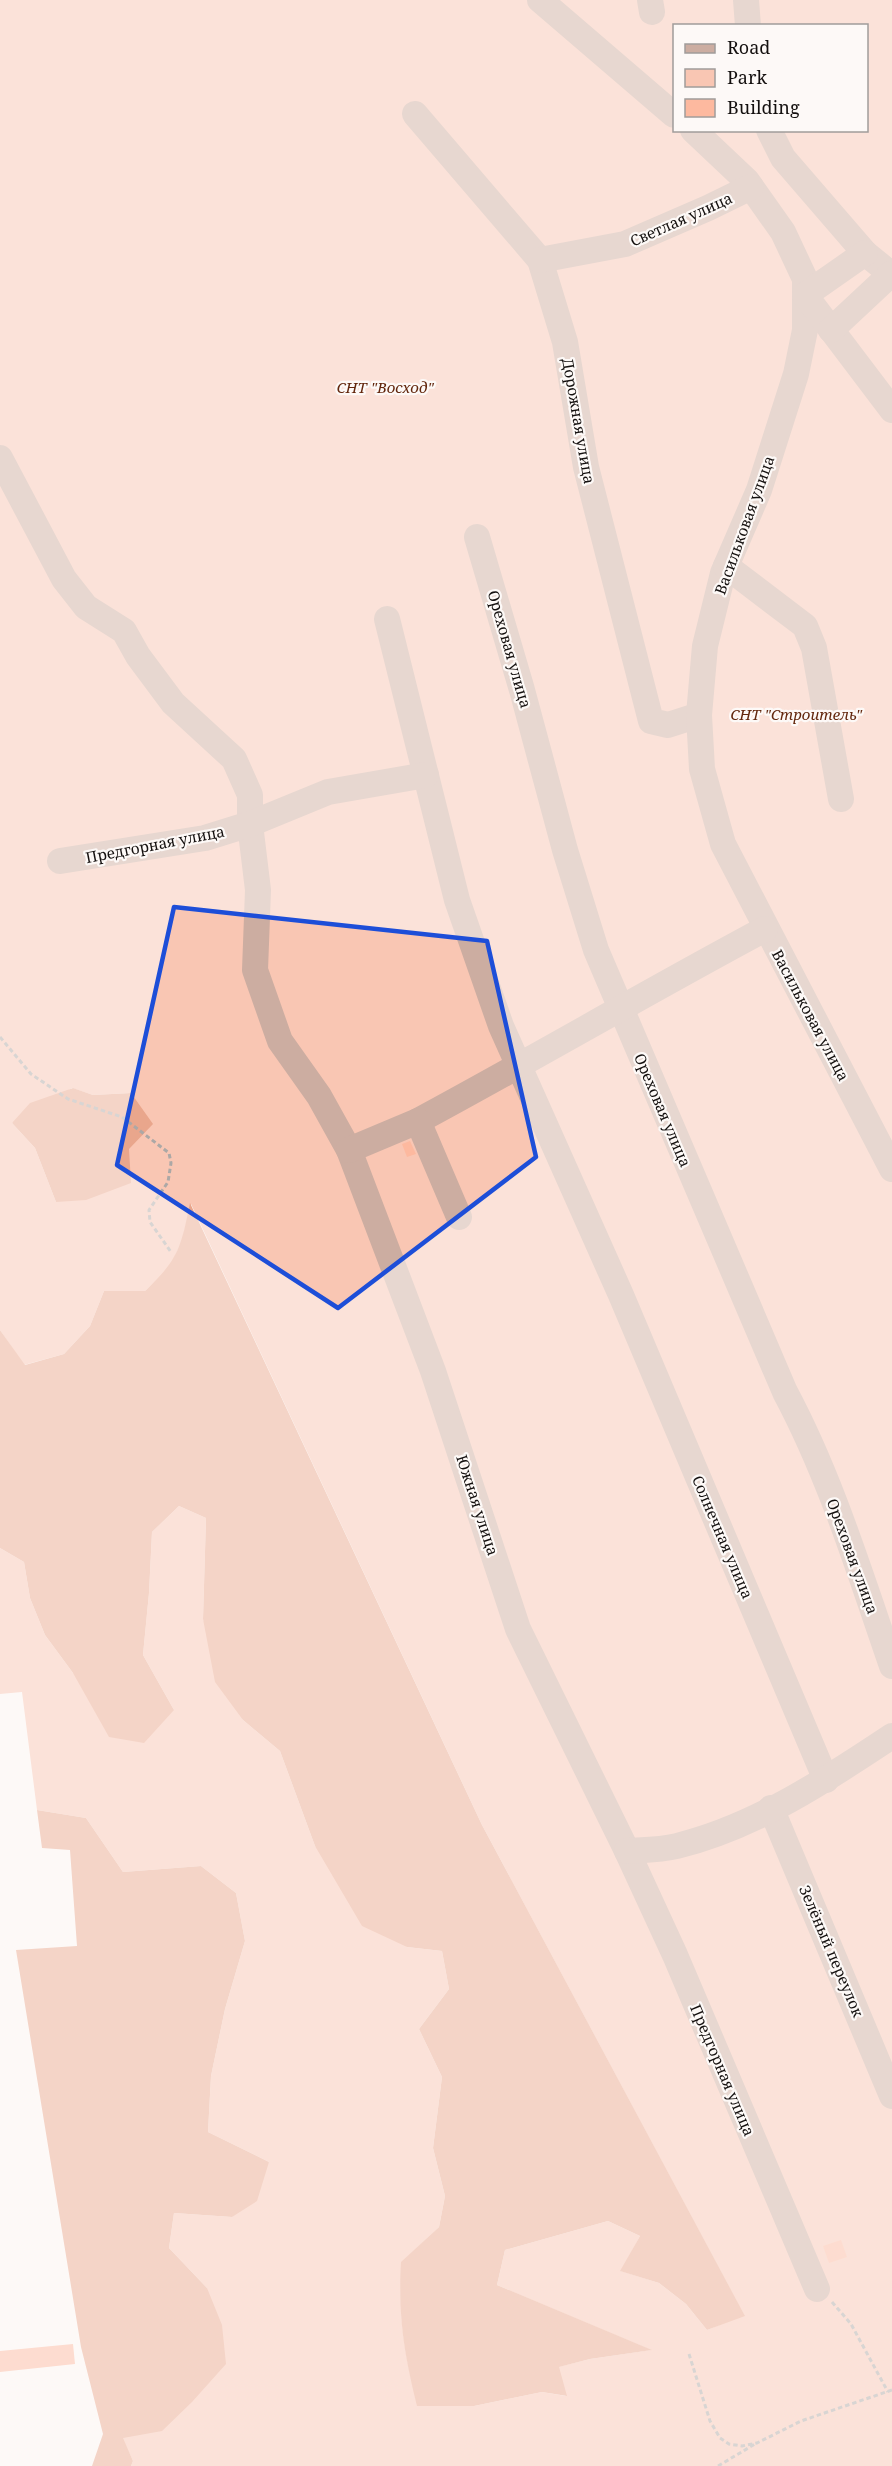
<svg xmlns="http://www.w3.org/2000/svg" width="892" height="2466" font-family="'Noto Serif',serif">
<rect width="100%" height="100%" fill="#fdf9f7"/>
<path fill="#f9c6b3" fill-rule="evenodd" d="M0,0h892v2466h-761l2,-5 -11,-23 85,-150 -38,-40 5,-35 58,4 37,-55 -61,-30 3,-56 14,-67 20,-68 -9,-48 -35,-27 -78,6 -37,-54 -49,-8 -15,-118 -22,2v-146l24,14 6,36 15,37 28,38 101,37 -31,-55 6,-62 3,-61 27,-26 27,12 -3,101 40,101 37,31 35,95 92,101 35,4 7,38 -30,40 23,48 -9,71 12,48 -6,31 -37,35c-4,55 2,91 16,144h56l68,-14 24,4 -8,-29 32,-8 61,-9 -154,-65 8,-35 103,-29 32,15 -19,35 38,12 27,21 21,26 37,-15 -262,-490 -291,-621 -9,37 -13,28 -24,22h-41l-14,35 -26,28 -40,11 -24,-35zM674,26h192v104h-192zM72,1088l21,7 38,-2 -2,56 -73,53 -21,-54 -23,-25z"/>
<g fill="#e9a68c">
<polygon points="73,1088 93,1095 131,1093 153,1124 129,1149 131,1183 86,1200 56,1202 35,1148 12,1123 30,1103"/>
<path d="M190,1203l292,622 263,491 -38,14 -21,-26 -27,-21 -39,-12 20,-35 -32,-15 -103,29 -8,35 155,65 -62,9 -31,8 8,29 -25,-4 -68,14h-57c-13,-53 -19,-89 -16,-144l38,-35 6,-31 -12,-48 9,-71 -23,-48 30,-40 -7,-38 -35,-4 -45,-21 -47,-80 -35,-95 -37,-31 -28,-38 -12,-63 3,-101 -27,-12 -27,26 -3,61 -6,62 31,55 -30,33 -35,-6 -36,-64 -28,-38 -15,-37 -6,-36 -24,-14v-218l25,35 39,-11 26,-28 14,-35h41c34,-32 36,-44 45,-88z"/>
<polygon points="37,1810 86,1818 123,1872 201,1866 236,1893 245,1941 225,2009 211,2076 208,2132 269,2162 257,2201 232,2217 174,2213 169,2248 207,2288 222,2325 226,2364 192,2402 162,2431 123,2438 133,2461 131,2466 92,2466 103,2434 81,2347 16,1950 77,1946 70,1850 42,1848"/>
</g>
<g fill="#fdb99f">
<polygon points="410,1141 416,1154 407,1157 402,1144"/>
<polygon points="841,2240 847,2257 829,2263 823,2246"/>
<polygon points="73,2344 75,2364 0,2372 0,2351"/>
</g>
<g fill="none" stroke-linecap="round" stroke-linejoin="round">
<g stroke="#aca8a6" stroke-width="3" stroke-dasharray="4.5 3" stroke-linecap="butt">
<polyline points="0,1037 31,1074 68,1099 122,1117 169,1153 171,1163 168,1182 149,1210 150,1222 171,1252"/>
<polyline points="832,2302 851,2324 888,2392"/>
<polyline points="689,2354 710,2421 720,2438 729,2444 742,2446 757,2443 801,2421 892,2390"/>
<polyline points="718,2466 755,2444"/>
</g>
<g stroke="#ccada1" stroke-width="26">
<polyline points="540,0 674,115"/>
<polyline points="650,0 652,12"/>
<polyline points="746,0 748,26"/>
<polyline points="415,114 540,260 565,342 586,467 651,721 668,725 699,715"/>
<polyline points="693,130 747,181 783,232 805,279 805,330 796,374 759,490 723,573 705,646 699,715 702,769 723,844 892,1169"/>
<polyline points="769,130 783,158 865,253 892,275"/>
<polyline points="865,253 805,295 892,410"/>
<polyline points="540,260 625,244 708,208 751,187"/>
<polyline points="831,330 891,274"/>
<polyline points="0,458 64,579 86,607 124,631 138,656 173,703 234,759 250,795 250,824 258,890 255,970 280,1041 319,1096 349,1150 433,1371 518,1629 627,1851 675,1955 817,2289"/>
<path d="M477,537l45,153 43,160 31,100 189,442c46,86 75,182 107,274"/>
<polyline points="726,566 805,626 814,648 841,799"/>
<polyline points="387,619 457,900 501,1026 621,1295 826,1780"/>
<polyline points="60,861 205,838 250,824 328,792 426,775"/>
<path d="M418,1121c117,-63 231,-130 347,-192"/>
<polyline points="349,1150 418,1121 459,1217"/>
<polyline points="771,1808 892,2096"/>
<path d="M627,1851c16,-1 34,-1 50,-5 78,-19 149,-66 215,-110"/>
</g>
</g>
<path d="M0 0H892V2466H0ZM174,907l313,34 49,216 -198,151 -221,-143z" fill="#fdf9f7" fill-opacity=".55" fill-rule="evenodd"/>
<path fill="none" stroke="#1d4ed8" stroke-width="4.5" stroke-linejoin="round" d="M174,907l313,34 49,216 -198,151 -221,-143z"/>
<g text-anchor="middle" dominant-baseline="central" stroke-width="4.5" stroke-linejoin="round" paint-order="stroke">
<g font-size="15" fill="#14100f" stroke="#fdf9f7">
<text transform="translate(681 219) rotate(-24)">Светлая улица</text>
<text transform="translate(579 421) rotate(80)">Дорожная улица</text>
<text transform="translate(744 525) rotate(-70)">Васильковая улица</text>
<text transform="translate(510 649) rotate(74)">Ореховая улица</text>
<text transform="translate(155 844) rotate(-11)">Предгорная улица</text>
<text transform="translate(811 1015) rotate(62)">Васильковая улица</text>
<text transform="translate(663 1110) rotate(67)">Ореховая улица</text>
<text transform="translate(478 1505) rotate(72)">Южная улица</text>
<text transform="translate(723 1537) rotate(67)">Солнечная улица</text>
<text transform="translate(853 1556) rotate(70)">Ореховая улица</text>
<text transform="translate(832 1951) rotate(67)">Зелёный переулок</text>
<text transform="translate(723 2070) rotate(67)">Предгорная улица</text>
</g>
<g font-size="15" font-style="italic" fill="#63270d" stroke="#fdf9f7">
<text x="385" y="387">СНТ "Восход"</text>
<text x="796" y="714">СНТ "Строитель"</text>
</g>
</g>
<rect x="673" y="24" width="195" height="108" fill="#fdf9f7" stroke="#a09c9a" stroke-width="1.5"/>
<rect x="685" y="44" width="30" height="9" fill="#ccada1" stroke="#a09c9a" stroke-width="1.5"/>
<text x="727" y="54" font-size="18" fill="#14100f">Road</text>
<rect x="685" y="69" width="30" height="18" fill="#f9c6b3" stroke="#a09c9a" stroke-width="1.5"/>
<text x="727" y="84" font-size="18" fill="#14100f">Park</text>
<rect x="685" y="99" width="30" height="18" fill="#fdb99f" stroke="#a09c9a" stroke-width="1.5"/>
<text x="727" y="114" font-size="18" fill="#14100f">Building</text>
</svg>
